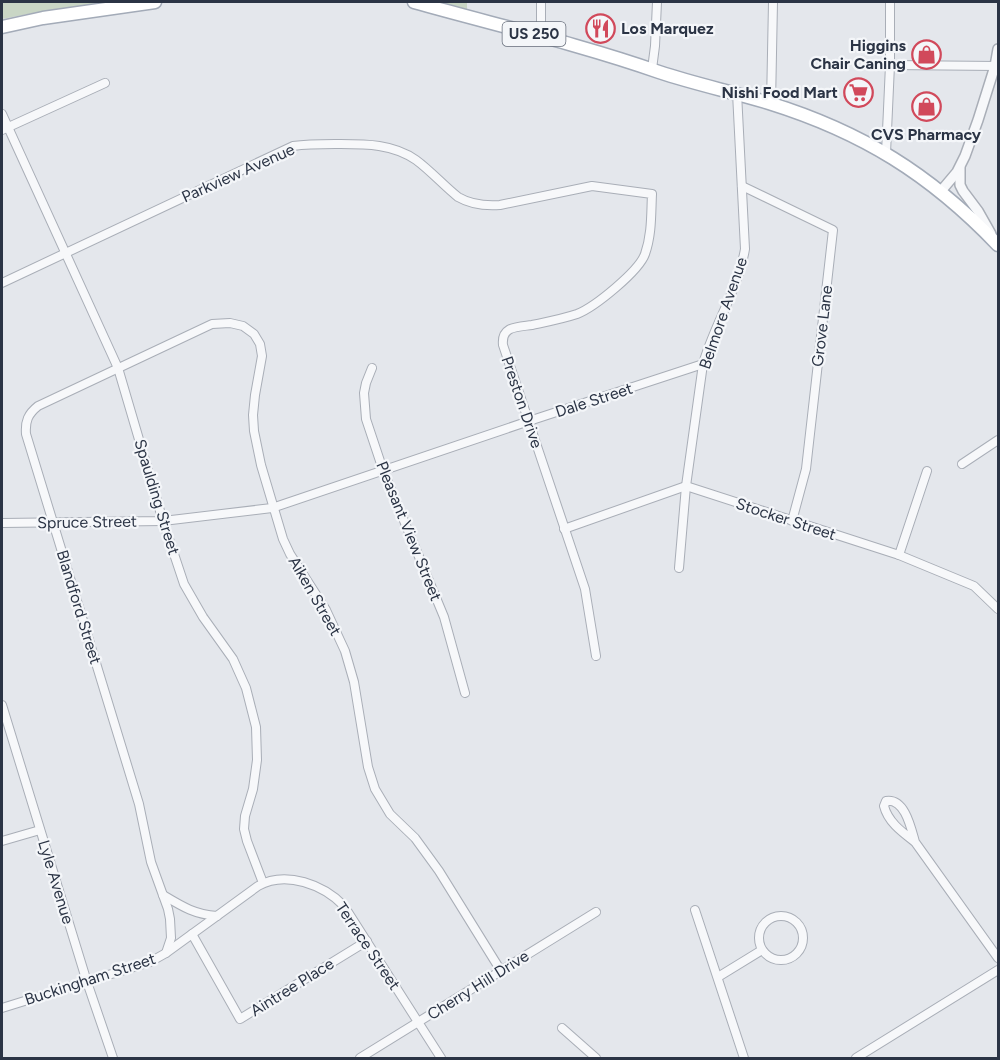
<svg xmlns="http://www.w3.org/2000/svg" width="1000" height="1060" font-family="Figtree,sans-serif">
<rect width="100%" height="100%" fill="#e4e7ec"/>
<g fill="#c9d6c5">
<polygon points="2,2 115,2 33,13 2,19"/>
<polygon points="430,2 467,2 467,12"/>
</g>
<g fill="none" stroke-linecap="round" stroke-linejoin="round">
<defs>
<g id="minor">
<polyline points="541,36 541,2"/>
<polyline points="890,65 998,66"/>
<polyline points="652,69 655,46 657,2"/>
<polyline points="771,104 773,2"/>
<polyline points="2,114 118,368 163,521 184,584 203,617 233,659 246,688 256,727 257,760 253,789 245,816 244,829 247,841 263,883"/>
<polyline points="2,130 105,83"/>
<polyline points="886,153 890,65 890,2"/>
<polyline points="742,186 833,230 806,469 792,521"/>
<path d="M2,283l291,-137c14,-2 28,-2 42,-2 28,0 57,-1 81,16 15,11 28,26 42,37 12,7 28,9 42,8l92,-19 60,8c-1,20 0,40 -7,60 -6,17 -50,53 -68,60 -15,5 -31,8 -45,11 -15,2 -31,1 -29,20l82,244 11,67"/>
<polyline points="372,368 366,383 364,393 366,419 383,470 444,617 465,693"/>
<polyline points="962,464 998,440"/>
<polyline points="2,523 163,521 272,508 529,421 703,364"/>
<polyline points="564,529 686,486 899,555 974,586 998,609"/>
<polyline points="899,555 927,471"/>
<path d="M679,568l7,-82 17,-122c11,-39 35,-74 42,-115l-8,-156"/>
<polyline points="2,705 87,982 113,1058"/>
<polyline points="2,841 40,830"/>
<path d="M915,842c-4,-14 -10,-44 -29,-41l-2,5c4,16 18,26 31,36l83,116"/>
<path d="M163,895c20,12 31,19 54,21"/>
<polyline points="695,910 744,1058"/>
<circle cx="781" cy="938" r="22"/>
<polyline points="192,934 240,1019 367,941"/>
<path d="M166,953l5,-15 -1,-19 -2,-10 -17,-47 -12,-58 -113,-370c-1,-13 2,-20 12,-28l174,-82 18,-1 13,3 11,8 6,10 2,12 -7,39 -2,20 1,16 7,34 22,74 7,15 36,56 19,41 9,31 14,85 7,22 15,25 25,24 24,33 62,100"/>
<polyline points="718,977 762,950"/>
<path d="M2,1008l148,-46 16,-9 92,-67c28,-16 66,-1 86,20l97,152"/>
<polyline points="562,1028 596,1058"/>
<polyline points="360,1058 596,912"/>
<polyline points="856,1058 998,970"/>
</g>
<g id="tertiary">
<polyline points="960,168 960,185 963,191 978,211 991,234"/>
<polyline points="941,191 957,172 965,156 978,120 995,66 998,49"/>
</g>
<g id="primary">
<path d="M414,2c82,23 165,42 245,70 36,12 74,20 110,31 93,29 161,71 229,142"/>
<polyline points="2,27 43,18 155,2"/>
</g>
</defs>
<use href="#minor" stroke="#a9aeb7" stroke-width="10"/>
<use href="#tertiary" stroke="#a9aeb7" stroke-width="12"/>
<use href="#primary" stroke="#a3abb8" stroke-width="15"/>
<use href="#minor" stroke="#f7f8fa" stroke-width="8"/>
<use href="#tertiary" stroke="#f7f8fa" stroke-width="9"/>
<use href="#primary" stroke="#fff" stroke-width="12"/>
</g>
<defs>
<symbol id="restaurant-ring" viewBox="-11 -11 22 22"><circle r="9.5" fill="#f4f6f9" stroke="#d1495b" stroke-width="1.5"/><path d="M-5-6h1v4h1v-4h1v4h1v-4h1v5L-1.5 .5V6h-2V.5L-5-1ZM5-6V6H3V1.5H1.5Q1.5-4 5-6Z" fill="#d1495b"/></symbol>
<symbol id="shop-ring" viewBox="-11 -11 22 22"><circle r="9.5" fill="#f4f6f9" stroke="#d1495b" stroke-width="1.5"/><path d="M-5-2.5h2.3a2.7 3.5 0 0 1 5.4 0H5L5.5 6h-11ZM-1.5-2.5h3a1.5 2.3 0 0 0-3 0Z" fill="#d1495b"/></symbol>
<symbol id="supermarket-ring" viewBox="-11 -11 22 22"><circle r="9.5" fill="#f4f6f9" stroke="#d1495b" stroke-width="1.5"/><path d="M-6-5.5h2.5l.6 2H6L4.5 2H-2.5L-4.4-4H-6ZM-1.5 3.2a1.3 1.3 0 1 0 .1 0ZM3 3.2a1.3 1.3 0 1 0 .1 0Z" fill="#d1495b"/></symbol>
</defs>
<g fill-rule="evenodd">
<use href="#restaurant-ring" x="584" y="12" width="33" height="33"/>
<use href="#shop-ring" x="910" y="38" width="33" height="33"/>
<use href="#supermarket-ring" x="842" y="76" width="33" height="33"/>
<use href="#shop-ring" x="910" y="90" width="33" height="33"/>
</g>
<g text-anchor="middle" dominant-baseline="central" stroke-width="4.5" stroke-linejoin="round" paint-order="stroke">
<rect fill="#f4f6f9" stroke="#676e7b" stroke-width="1.5" x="502.5" y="22" width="63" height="24" rx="4.5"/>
<g font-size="15" font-weight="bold" fill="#2b3445">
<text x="534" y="34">US 250</text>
</g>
<g font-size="16" font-weight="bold" fill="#2b3445" stroke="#f4f6f9" text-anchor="end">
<text x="621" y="28" text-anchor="start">Los Marquez</text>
<text x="906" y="45">Higgins<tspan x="906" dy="18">Chair Caning</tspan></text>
<text x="838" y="92">Nishi Food Mart</text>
<text x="926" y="134" text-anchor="middle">CVS Pharmacy</text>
</g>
<g font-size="16" fill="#2b3445" stroke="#f4f6f9">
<text transform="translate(238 173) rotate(-24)">Parkview Avenue</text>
<text transform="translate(723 313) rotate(-71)">Belmore Avenue</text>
<text transform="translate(822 326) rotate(-83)">Grove Lane</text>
<text transform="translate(594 400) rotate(-18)">Dale Street</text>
<text transform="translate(522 402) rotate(71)">Preston Drive</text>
<text transform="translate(157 497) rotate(73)">Spaulding Street</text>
<text transform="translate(786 519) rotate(18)">Stocker Street</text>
<text transform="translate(87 522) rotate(-1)">Spruce Street</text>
<text transform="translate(409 531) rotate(68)">Pleasant View Street</text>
<text transform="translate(315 596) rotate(60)">Aiken Street</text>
<text transform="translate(79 607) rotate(73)">Blandford Street</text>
<text transform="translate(56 882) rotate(73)">Lyle Avenue</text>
<text transform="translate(368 946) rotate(56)">Terrace Street</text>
<text transform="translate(90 979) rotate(-18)">Buckingham Street</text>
<text transform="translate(478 985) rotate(-32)">Cherry Hill Drive</text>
<text transform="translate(292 987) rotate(-32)">Aintree Place</text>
</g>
</g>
<rect width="1000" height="1060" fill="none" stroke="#2b3445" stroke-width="6"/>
</svg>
